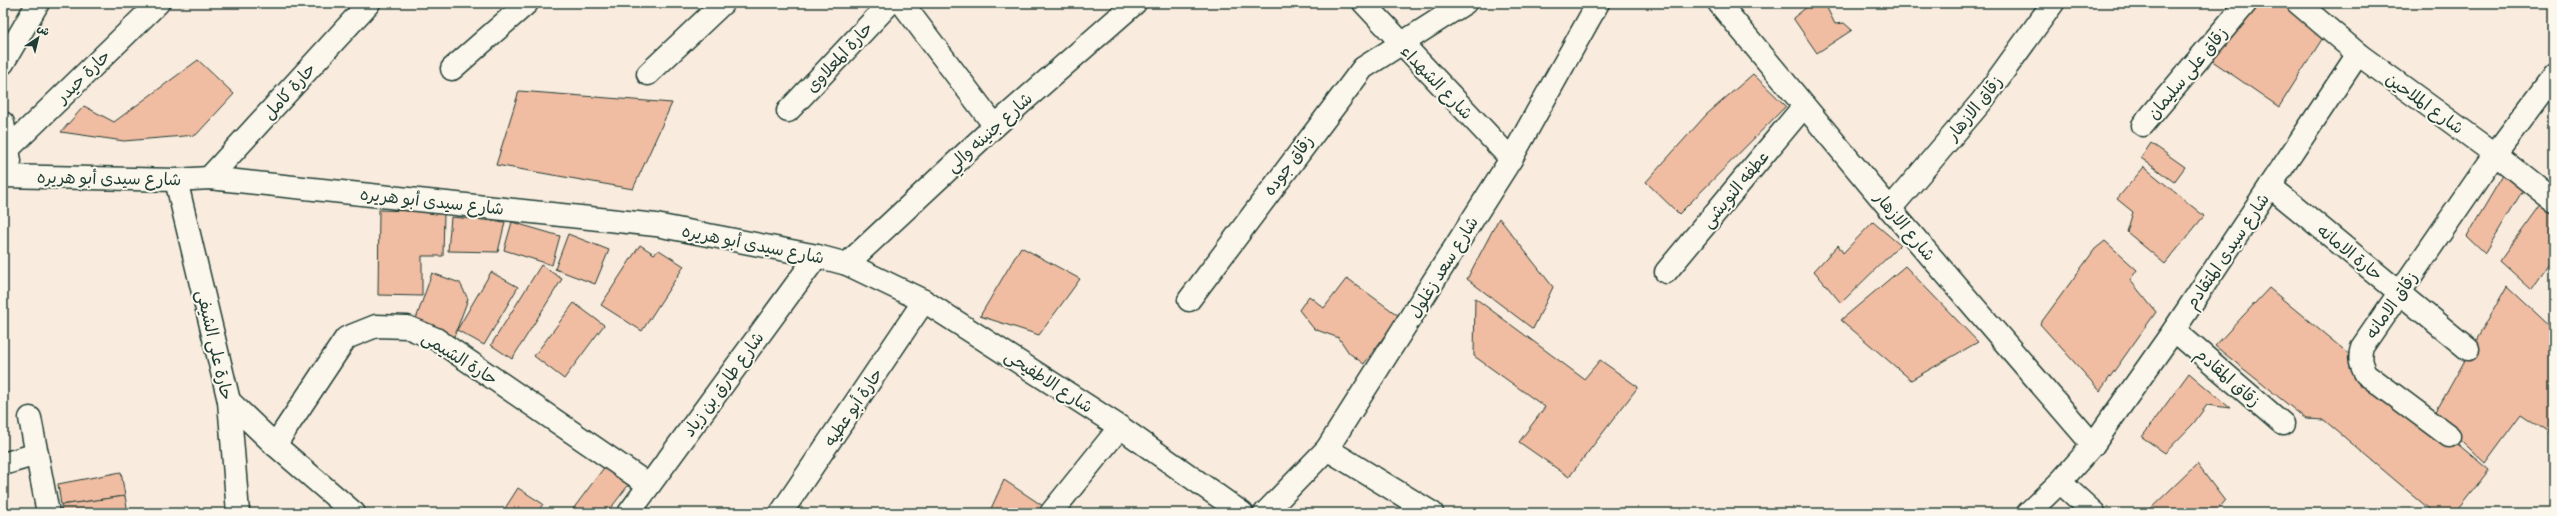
<svg xmlns="http://www.w3.org/2000/svg" width="2557" height="516" font-family="Itim,'Playpen Sans Arabic',sans-serif">
<rect width="100%" height="100%" fill="#f9ebdd"/>
<filter id="ink" filterUnits="userSpaceOnUse"><feTurbulence type="fractalNoise" baseFrequency=".025" numOctaves="2"/><feDisplacementMap in="SourceGraphic" scale="8" xChannelSelector="R" yChannelSelector="G"/><feConvolveMatrix kernelMatrix="1 2 1 2 8 2 1 2 1" color-interpolation-filters="sRGB"/></filter>
<g filter="url(#ink)">
<g fill="#f0bca2" stroke="#1f3d34">
<polygon points="1812,3 1830,3 1826,6 1835,24 1844,23 1852,30 1817,53 1793,18"/>
<polygon points="2256,3 2289,3 2324,36 2279,107 2211,60"/>
<polygon points="198,60 234,94 196,135 124,141 61,132 84,106 114,122"/>
<polygon points="1753,74 1786,106 1679,214 1646,182 1706,115"/>
<polygon points="519,91 672,103 633,189 496,165"/>
<polygon points="2151,143 2185,167 2174,182 2141,158"/>
<polygon points="2144,167 2204,216 2165,264 2127,232 2133,212 2117,199"/>
<polygon points="2505,172 2526,185 2485,253 2467,236"/>
<polygon points="2553,188 2554,258 2532,290 2500,261"/>
<polygon points="379,210 444,212 443,256 422,256 422,296 378,295"/>
<polygon points="451,217 505,222 498,252 448,251"/>
<polygon points="1499,218 1553,287 1533,329 1467,279"/>
<polygon points="512,222 560,236 552,265 504,250"/>
<polygon points="1873,222 1900,245 1841,303 1814,271 1838,245 1843,253"/>
<polygon points="568,234 609,250 595,284 555,269"/>
<polygon points="2105,241 2137,270 2130,280 2156,312 2100,391 2040,324 2095,249"/>
<polygon points="640,245 654,254 659,250 684,266 642,331 601,305"/>
<polygon points="1021,247 1080,279 1039,335 980,316"/>
<polygon points="541,265 562,279 512,359 491,345"/>
<polygon points="1905,266 1978,342 1911,380 1841,320"/>
<polygon points="491,272 518,287 484,345 457,330"/>
<polygon points="432,273 460,283 468,299 454,337 416,319"/>
<polygon points="1347,278 1399,316 1364,364 1349,353 1339,338 1314,329 1299,310 1309,296 1324,308"/>
<polygon points="2507,286 2554,330 2554,436 2521,414 2485,463 2434,415"/>
<polygon points="2269,288 2489,470 2455,513 2434,513 2324,420 2306,419 2215,346"/>
<polygon points="1475,298 1584,379 1600,360 1638,387 1569,477 1519,442 1545,407 1474,356"/>
<polygon points="574,303 604,325 564,379 534,356"/>
<polygon points="2189,373 2230,408 2207,405 2193,424 2165,453 2142,437"/>
<polygon points="609,461 633,479 607,513 570,513"/>
<polygon points="2197,464 2225,501 2215,513 2146,513"/>
<polygon points="121,472 125,496 61,505 58,484"/>
<polygon points="1004,480 1052,512 989,513"/>
<polygon points="518,488 543,504 537,513 502,513"/>
<polygon points="125,496 128,513 62,513 61,505"/>
</g>
<g fill="none" stroke-linecap="round" stroke-linejoin="round">
<defs>
<g id="minor">
<polyline points="902,3 995,126"/>
<polyline points="1364,3 1511,159"/>
<polyline points="1719,3 1890,209 2093,445"/>
<polyline points="2298,3 2358,54 2495,154 2554,201"/>
<polyline points="3,63 38,3"/>
<polyline points="452,69 527,3"/>
<polyline points="648,74 723,3"/>
<polyline points="788,111 890,3"/>
<polyline points="3,123 10,161"/>
<polyline points="2143,125 2246,3"/>
<polyline points="8,149 158,3"/>
<polyline points="3,176 176,180 209,178 656,225 817,256 847,264 924,301 1120,427 1242,513"/>
<polyline points="209,178 369,3"/>
<polyline points="176,180 229,401 238,513"/>
<polyline points="2270,186 2468,349"/>
<polyline points="1890,209 1982,101 2053,3"/>
<polyline points="847,264 995,126 1135,3"/>
<polyline points="1666,272 1804,106"/>
<polyline points="1189,300 1363,68 1465,3"/>
<polyline points="2174,330 2283,424"/>
<polyline points="229,401 275,445 354,513"/>
<polyline points="30,418 48,513"/>
<path d="M2449,436l-83,-62c-6,-10 -7,-16 -4,-27l133,-193 59,-79"/>
<polyline points="275,445 346,338 376,326 407,327 436,339 649,485"/>
<polyline points="1327,449 1432,513"/>
<polyline points="3,464 37,454"/>
<polyline points="2060,482 2094,513"/>
<polyline points="629,513 817,256"/>
<polyline points="781,513 924,301"/>
<polyline points="1051,513 1120,427"/>
<polyline points="1265,513 1327,449 1511,159 1598,3"/>
<polyline points="2028,513 2060,482 2093,445 2174,330 2358,54"/>
</g>
</defs>
<use href="#minor" stroke="#1f3d34" stroke-width="25"/>
<use href="#minor" stroke="#fbf7ec" stroke-width="22"/>
</g>
</g>
<g text-anchor="middle" dominant-baseline="central" stroke-width="4" stroke-linejoin="round" paint-order="stroke">
<g font-size="17" fill="#1f3d34" stroke="#fbf7ec">
<text transform="translate(839 57) rotate(-47)">حارة المعلاوى</text>
<text transform="translate(2187 73) rotate(-50)">زقاق على سليمان</text>
<text transform="translate(83 76) rotate(-44)">حارة حيدر</text>
<text transform="translate(1437 82) rotate(46)">شارع الشهداء</text>
<text transform="translate(289 91) rotate(-48)">حارة كامل</text>
<text transform="translate(2425 103) rotate(36)">شارع الملاحين</text>
<text transform="translate(1974 108) rotate(-51)">زقاق الازهار</text>
<text transform="translate(989 132) rotate(-42)">شارع جنينه والي</text>
<text transform="translate(1288 165) rotate(-53)">زقاق جوده</text>
<text transform="translate(109 178) rotate(1)">شارع سيدى أبو هريره</text>
<text transform="translate(1735 189) rotate(-50)">عطفه النويشى</text>
<text transform="translate(432 201) rotate(6)">شارع سيدى أبو هريره</text>
<text transform="translate(1905 226) rotate(50)">شارع الازهار</text>
<text transform="translate(753 244) rotate(11)">شارع سيدى أبو هريره</text>
<text transform="translate(2227 251) rotate(-56)">شارع سيدى المتقادم</text>
<text transform="translate(2350 252) rotate(39)">حارة الامانه</text>
<text transform="translate(1443 267) rotate(-58)">شارع سعد زغلول</text>
<text transform="translate(2391 305) rotate(-55)">زقاق الامانه</text>
<text transform="translate(215 345) rotate(77)">حارة على الشيفى</text>
<text transform="translate(460 358) rotate(32)">حارة الشيمى</text>
<text transform="translate(2228 377) rotate(41)">زقاق المقادم</text>
<text transform="translate(1049 381) rotate(33)">شارع الاطفيحى</text>
<text transform="translate(723 384) rotate(-54)">شارع طارق بن زياد</text>
<text transform="translate(853 407) rotate(-56)">حارة أبو عطيه</text>
</g>
</g>
<rect width="2557" height="516" fill="none" stroke="#fbf7ec" stroke-width="16"/>
<rect x="8" y="8" width="2541" height="500" fill="none" stroke="#1f3d34" stroke-width="1.5" filter="url(#ink)"/>
<g transform="translate(38 38) rotate(35)" stroke="#fbf7ec" stroke-width="3" paint-order="stroke">
<path d="M0-3L7 15L0 10L-7 15Z" fill="#1f3d34"/>
<text y="-6" font-size="11" font-weight="bold" text-anchor="middle" fill="#1f3d34">ش</text>
</g>
</svg>
